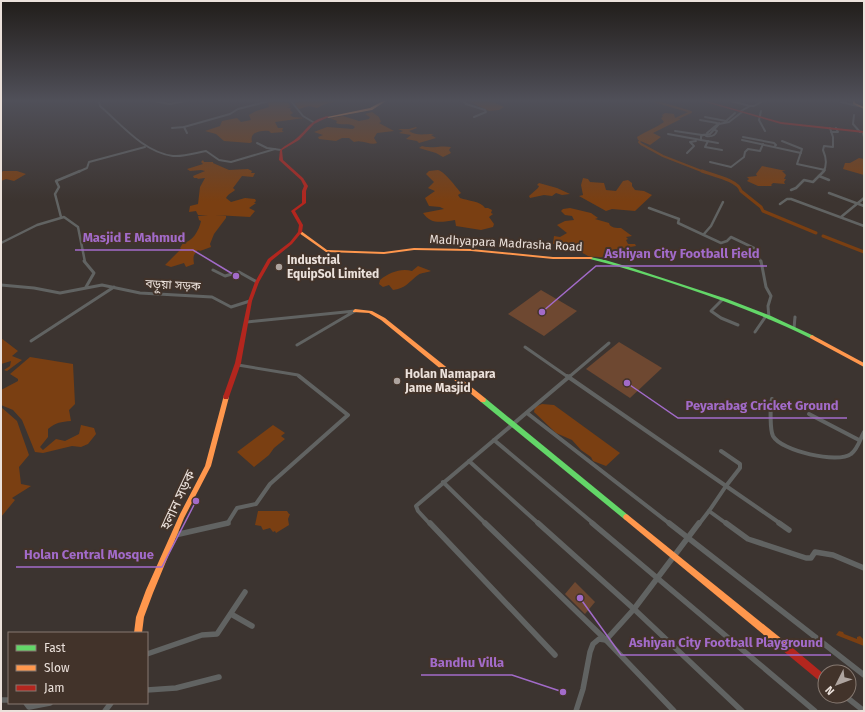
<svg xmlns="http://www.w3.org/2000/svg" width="865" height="712" font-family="'Fira Sans','Noto Sans Bengali',sans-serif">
<rect width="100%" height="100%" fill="#3c3430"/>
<g fill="#6e4831">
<polygon points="541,290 577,311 544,336 508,314"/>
<polygon points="619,342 662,368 630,398 586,369"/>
<polygon points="575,582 595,602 585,614 565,594"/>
</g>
<g fill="#7a3f12">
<path d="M272,101l17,2 1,4 -3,1h4l-1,2 3,3 -3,2 3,2 11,1 -29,4 3,6h5l-1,3 2,1 -13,1 -2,-2c-8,-1 -20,1 -17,11l-2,1 -26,-2 -8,-7 -11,-3 15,-5 2,-5 15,-3 4,4 10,-2 -2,-5 7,-4 13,-4 -1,-4z"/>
<polygon points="300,101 340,101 325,104 317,108 309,106 299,109 296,106 295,103 301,102"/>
<polygon points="468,101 491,101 504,107 499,110 489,111"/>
<path d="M372,112l7,5 2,5 -2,1 15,8 -17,2 -3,5 3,5c-6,3 -15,-4 -23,-1l-5,-4h-7l-6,3 -17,-2 -1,-2 5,-2 -9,-3 13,-5 26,2 2,-2c-5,-5 -12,-1 -19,-4l1,-2 -7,-3 13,-2 16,5 10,-2 1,-2 -5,-3z"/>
<path d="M665,113l9,1 1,4 6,1 -28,14 8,4 -11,8 -12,-5 -1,-3c9,-6 19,-9 27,-15l-3,-4 2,-1 -1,-2z"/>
<path d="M416,127l1,1 -8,3c8,5 14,3 24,3h1l-3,1 5,3 -17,5 -2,-2 -11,-2 5,-4 -12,-2 4,-2 -5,-2h11z"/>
<path d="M422,146c9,3 19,-1 29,1l-2,3 2,3 -8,4 -7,-4 -17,-5z"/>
<polygon points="859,158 864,159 864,175 843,169 845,163 850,163"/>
<path d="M203,160l1,2h9v1l16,7 19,-1 4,2 -1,2h4l-2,4 -11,-1 -9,12 2,2c-3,3 -6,3 -9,8l5,4 14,-4 10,1 1,2 -2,2h2l-7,5 6,3 -5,6 -35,-2 11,1v2l-12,16 -4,10 1,3 -11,4 -2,-1c-5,5 -5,7 -4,14l-8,3 -2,-4 -13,4 -6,-2 16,-16 -1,-1 3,-5c9,-1 16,-12 18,-22l-2,-1 -1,-4 10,-1h-10l-2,-4 -7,1 1,-6 8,-2 2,-17 5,-9 -8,1 1,-1h-4l-1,-2 12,-5 -4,-1 -11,1 -3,-2 16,-5 -2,-2z"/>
<polygon points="762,166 786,171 782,171 786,175 784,179 786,179 784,182 785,184 773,183 771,185 772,186 758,186 747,181 749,179 747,177 757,176 756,174"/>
<path d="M438,170c7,2 18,17 23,23l-3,2 2,3c8,3 21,3 25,10h3l4,2 -1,3 2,1 -4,3 5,7 -1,3 -12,3 -25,-4 -1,-6c-13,2 -24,5 -32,-7l21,-4 -4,-2 -11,-1 -4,-8 10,-7 -7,-3 6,-6 -8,-8 3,-3z"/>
<polygon points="3,171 17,171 26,174 14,181 6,179 1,181 1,173"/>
<polygon points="583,178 588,179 590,182 604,183 606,190 616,191 623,181 628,180 632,183 632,186 635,190 644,191 652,195 635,211 612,209 606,211 579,196 583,195 581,185"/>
<polygon points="539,183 557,188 570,194 562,195 556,193 552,196 544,195 530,198 529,196 538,188 539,186 537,185"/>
<path d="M570,208l21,5 7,5 -3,1 14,4c1,5 8,5 12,5l11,8 -6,1 2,2 -2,1 2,4h10h-3l1,2 -6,1 -1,3 -8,-3 -5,3 1,1 -1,1 4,3 9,1c-7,1 -37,2 -41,0 -5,-3 -11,-6 -18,-7l-4,3 -6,-4 6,-2 -4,-3 -9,1 1,-8 6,1 7,-4 -10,-8 8,-4 9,-1 -2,-4 -7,-1 -4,-4 2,-2z"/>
<path d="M418,266l13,5c-4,2 -9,1 -13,4 -8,6 -13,14 -25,15l-4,-5 -6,2 -4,-3 1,-4c9,-7 20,-12 32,-9z"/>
<polygon points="1,338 18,351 12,356 22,360 7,371 4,370 10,366 11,361 1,364"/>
<path d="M30,357l43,7 2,40 -6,6 2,11c-10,1 -15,1 -23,8v8l-8,10 3,3 13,-11 9,2 14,-7 2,-9 13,3 2,6 -8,10 -7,3 -9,-1 -29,7 -8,-1 -13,-32 -9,-10 -12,-5v-15l17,-9v-2l-8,-5z"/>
<polygon points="542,404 554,405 620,453 606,466 593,461 591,457 581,450 572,440 556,433 534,412 535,407"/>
<polygon points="1,407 17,421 29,455 19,467 21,484 31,486 12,498 15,500 1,517"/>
<polygon points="273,425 285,433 281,436 285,439 274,448 269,455 254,467 237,452"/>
<polygon points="258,511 287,511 289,514 290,514 288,519 289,525 276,533 275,531 273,532 270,528 263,530 261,526 255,525"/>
<polygon points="839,631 843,632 844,634 857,639 857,637 860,636 864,640 864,646 836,635"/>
</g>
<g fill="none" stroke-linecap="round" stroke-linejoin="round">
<g stroke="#7a3f12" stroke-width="2">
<polyline points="654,101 691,112 673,120"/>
<polyline points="643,137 639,142 641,144 663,156 704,172"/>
</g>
<g stroke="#7a3f12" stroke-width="3">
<path d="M702,171c10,4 36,9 39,20l20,16 2,4 53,22"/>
<polyline points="823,236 864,252"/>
</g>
<g stroke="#616362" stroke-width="2">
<path d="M99,101l1,5c21,18 43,46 73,50 11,1 22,-3 33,-5l13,9 12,2 44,-13"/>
<polyline points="153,101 170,104 185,101"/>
<polyline points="291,101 303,116 313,122"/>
<polyline points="463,101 466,104 485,110 486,112 474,117"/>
<polyline points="731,101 750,106 741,111"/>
<polyline points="859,101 864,102"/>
<polyline points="841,102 858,106"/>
<polyline points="750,106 754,106 763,101"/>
<polyline points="761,111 759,120 765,131"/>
<polyline points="854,115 853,124 860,132"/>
<polyline points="705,117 726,121"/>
<polyline points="700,120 717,123"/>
<polyline points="725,122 735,113"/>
<polyline points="184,127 187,133"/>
<polyline points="172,128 184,127 230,114 238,109 269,101"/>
<polyline points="675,131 702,135"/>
<polyline points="831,132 838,132 836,128"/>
<polyline points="707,133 719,123"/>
<polyline points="863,133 864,137"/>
<polyline points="668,134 701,140"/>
<polyline points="703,135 701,136 701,140 718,143"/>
<polyline points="707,135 702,135 710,134 719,124 729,122 742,112"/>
<path d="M706,136c5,1 9,0 11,-5l-4,-2"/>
<polyline points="743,137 774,143 776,145 774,147"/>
<polyline points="742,140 801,153"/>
<polyline points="708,141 705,147 722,150"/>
<polyline points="782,141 802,149 797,164 825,170"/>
<polyline points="864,141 864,145"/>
<polyline points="257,143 267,148 281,150"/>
<polyline points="687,153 694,146 690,142 696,141"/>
<polyline points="710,162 731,167 744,157 745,152 748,149 760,151 763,144"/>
<polyline points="78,172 87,168 89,162 145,147"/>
<path d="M823,172c5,-7 3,-15 0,-22l1,-4 9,1v-10l-3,-9"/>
</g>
<g stroke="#616362" stroke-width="2.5">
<polyline points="824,171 819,176 829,180"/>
<polyline points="791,190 796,188 804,180 813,182 819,176"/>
<polyline points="829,193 864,206"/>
<polyline points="780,204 787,199 791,199 864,226"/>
<polyline points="649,208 679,219 678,223 721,243 727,241 731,237 754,248 761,262"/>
<polyline points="61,217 55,194 59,187 56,181 80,171"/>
<polyline points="841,217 864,198"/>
<polyline points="704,234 711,226 723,202"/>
<polyline points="1,243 37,225 64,217 78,227 85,262"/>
</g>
<g stroke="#616362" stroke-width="3">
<polyline points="84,261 94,273 86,287"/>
<polyline points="761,261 766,287 771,296 768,306 769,318"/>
<polyline points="213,270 225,276 239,272 257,282"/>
<polyline points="1,285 34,288 60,293 102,285 140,293 212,297 231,307 250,301"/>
<polyline points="723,299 711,311 721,318 738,325"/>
<polyline points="247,322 355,311 297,345"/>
<polyline points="794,328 795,317"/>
<polyline points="755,332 766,316"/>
<polyline points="31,341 114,287"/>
<polyline points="525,347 568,377"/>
<polyline points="238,365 298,375 300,377"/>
<polyline points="569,377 609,343"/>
</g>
<g stroke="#616362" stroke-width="4">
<polyline points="567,376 726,486 709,511 727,524"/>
<path d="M772,399c-2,7 -2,31 1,37 8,15 65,28 78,18 7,-5 9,-15 13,-22"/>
<polyline points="527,413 670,524"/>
<polyline points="809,414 859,440"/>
<polyline points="494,440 594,524"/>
<polyline points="721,451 740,464 740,468 726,486 781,524"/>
<polyline points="469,461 539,524"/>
<polyline points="443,482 486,524"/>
<polyline points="227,524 237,508 256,504 270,484 348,415 299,376"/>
<polyline points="430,524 418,511 416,506 570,376"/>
<polyline points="699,524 709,511"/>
</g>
<g stroke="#616362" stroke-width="5.5">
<polyline points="430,523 555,655"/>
<polyline points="485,523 606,640 674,711"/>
<polyline points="538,523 634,609 742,711"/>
<polyline points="592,523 815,711"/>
<polyline points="669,523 864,675"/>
<polyline points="726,523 748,539 806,558 811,558 815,552 833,555 864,568"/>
<polyline points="779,523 789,530"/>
<polyline points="175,535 228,523"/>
<polyline points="231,614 252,626"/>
<polyline points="147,654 202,635 217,634 245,592"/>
<polyline points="147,690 176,688 219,677"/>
<polyline points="845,696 864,711"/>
<polyline points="1,700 9,700"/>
<polyline points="26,703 29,707 50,703"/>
<polyline points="105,711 111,703"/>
<polyline points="576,711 583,689 590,652 593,644 599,639 606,640 634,609 699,523"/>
</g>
<g fill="#63d668" fill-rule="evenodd">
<path d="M590,257l15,3 27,8 95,31 44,17 43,20v2h-4c-40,-20 -82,-36 -124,-50 -32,-11 -64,-21 -96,-29z"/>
<polygon points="481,398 485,398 628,515 629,517 628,519 626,520 624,519 481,402 480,400"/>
</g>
<g fill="#ff974d" fill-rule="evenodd">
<polygon points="383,101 386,101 372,110 328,118 327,117 370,108"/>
<polygon points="853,101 855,101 855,103 864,107 864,109 853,104"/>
<polygon points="299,231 301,231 327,250 384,252 414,248 471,249 553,257 591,257 593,258 591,259 553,259 471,251 414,250 384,254 326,252 299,233"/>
<polygon points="355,309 372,311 385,318 485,398 486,400 485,402 481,402 381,320 369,313 353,312 353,311"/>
<polygon points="812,335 864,363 864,367 810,338 810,336"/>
<polygon points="224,395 228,395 229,397 211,466 184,518 153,593 144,617 142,633 134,633 136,617 146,590 180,514 205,466"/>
<polygon points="626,514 628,515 788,644 789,647 788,650 785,651 782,650 624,519 623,517 624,515"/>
</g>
<g fill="#b3261e" fill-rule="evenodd">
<polygon points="702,101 706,101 781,122 864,131 864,133 781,124"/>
<path d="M327,116l2,1 -9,4 -6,3 -15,16 -17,10 1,10 20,18 5,8 -2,5v12l-11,8 8,14 -1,7 -10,12 -21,17 -12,21 -7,19 -11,62 -12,34 -1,2h-4l-1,-2 12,-34 13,-62 7,-19 13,-23 22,-17 8,-10 1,-7 -8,-14 11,-8v-12l2,-5 -3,-6 -22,-20 1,-10c5,-5 13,-8 18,-13 12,-11 12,-16 29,-21z"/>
<polygon points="785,643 788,644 825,675 825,684 822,683 782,650 781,647 782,644"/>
</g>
</g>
<linearGradient id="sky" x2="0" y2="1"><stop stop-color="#211d1a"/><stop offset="0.5" stop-color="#505059"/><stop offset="1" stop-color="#505059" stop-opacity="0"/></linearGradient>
<rect width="865" height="201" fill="url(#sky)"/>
<g fill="#aea49f" stroke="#42332a" stroke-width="1.5">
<circle cx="279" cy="267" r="4"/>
<circle cx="397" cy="381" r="4"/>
</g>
<g text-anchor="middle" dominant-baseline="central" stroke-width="4" stroke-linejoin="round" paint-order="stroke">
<g font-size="12" fill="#ebe1db" stroke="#42332a">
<text transform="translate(506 243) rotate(3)">Madhyapara Madrasha Road</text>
<text transform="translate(173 285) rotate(3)">বড়ুয়া সড়ক</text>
</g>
<g font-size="12" font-weight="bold" fill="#ebe1db" stroke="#42332a" text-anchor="start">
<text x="287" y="260">Industrial<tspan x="287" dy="14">EquipSol Limited</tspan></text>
<text x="405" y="374">Holan Namapara<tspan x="405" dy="14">Jame Masjid</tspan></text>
</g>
<g font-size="14" fill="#ebe1db" stroke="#42332a">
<text transform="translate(178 500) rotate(-65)">হলান সড়ক</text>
</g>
</g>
<path fill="none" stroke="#a26bc9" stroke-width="1.5" d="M236 276L193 250H75M542 312L596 266H767M627 383L678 418H847M196 501L162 567H16M580 598L621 655H831M563 692L512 675H421"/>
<g fill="#a26bc9" stroke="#42332a" stroke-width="1.5">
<circle cx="236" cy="276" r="4"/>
<circle cx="542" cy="312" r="4"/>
<circle cx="627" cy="383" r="4"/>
<circle cx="196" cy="501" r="4"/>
<circle cx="580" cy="598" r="4"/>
<circle cx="563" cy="692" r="4"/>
</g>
<g font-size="13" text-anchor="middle" font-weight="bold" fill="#a26bc9" stroke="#42332a" stroke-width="4" stroke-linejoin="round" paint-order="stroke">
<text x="134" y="242">Masjid E Mahmud</text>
<text x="682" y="258">Ashiyan City Football Field</text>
<text x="762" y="410">Peyarabag Cricket Ground</text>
<text x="89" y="559">Holan Central Mosque</text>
<text x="726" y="647">Ashiyan City Football Playground</text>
<text x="467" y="667">Bandhu Villa</text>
</g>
<rect width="865" height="712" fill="none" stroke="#ebe1db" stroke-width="4"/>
<rect x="8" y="632" width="140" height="72" fill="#42332a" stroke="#867971"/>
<rect x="16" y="645" width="20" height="6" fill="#63d668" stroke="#867971"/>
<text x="44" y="652" font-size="12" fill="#ebe1db">Fast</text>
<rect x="16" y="665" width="20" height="6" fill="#ff974d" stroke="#867971"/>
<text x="44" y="672" font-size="12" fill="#ebe1db">Slow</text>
<rect x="16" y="685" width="20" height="6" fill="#b3261e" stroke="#867971"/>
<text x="44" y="692" font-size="12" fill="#ebe1db">Jam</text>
<g transform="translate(837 684) rotate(228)"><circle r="19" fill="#42332a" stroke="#867971"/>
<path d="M0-3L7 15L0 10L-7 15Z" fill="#aea49f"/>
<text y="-6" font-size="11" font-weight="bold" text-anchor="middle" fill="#ebe1db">N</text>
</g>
</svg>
